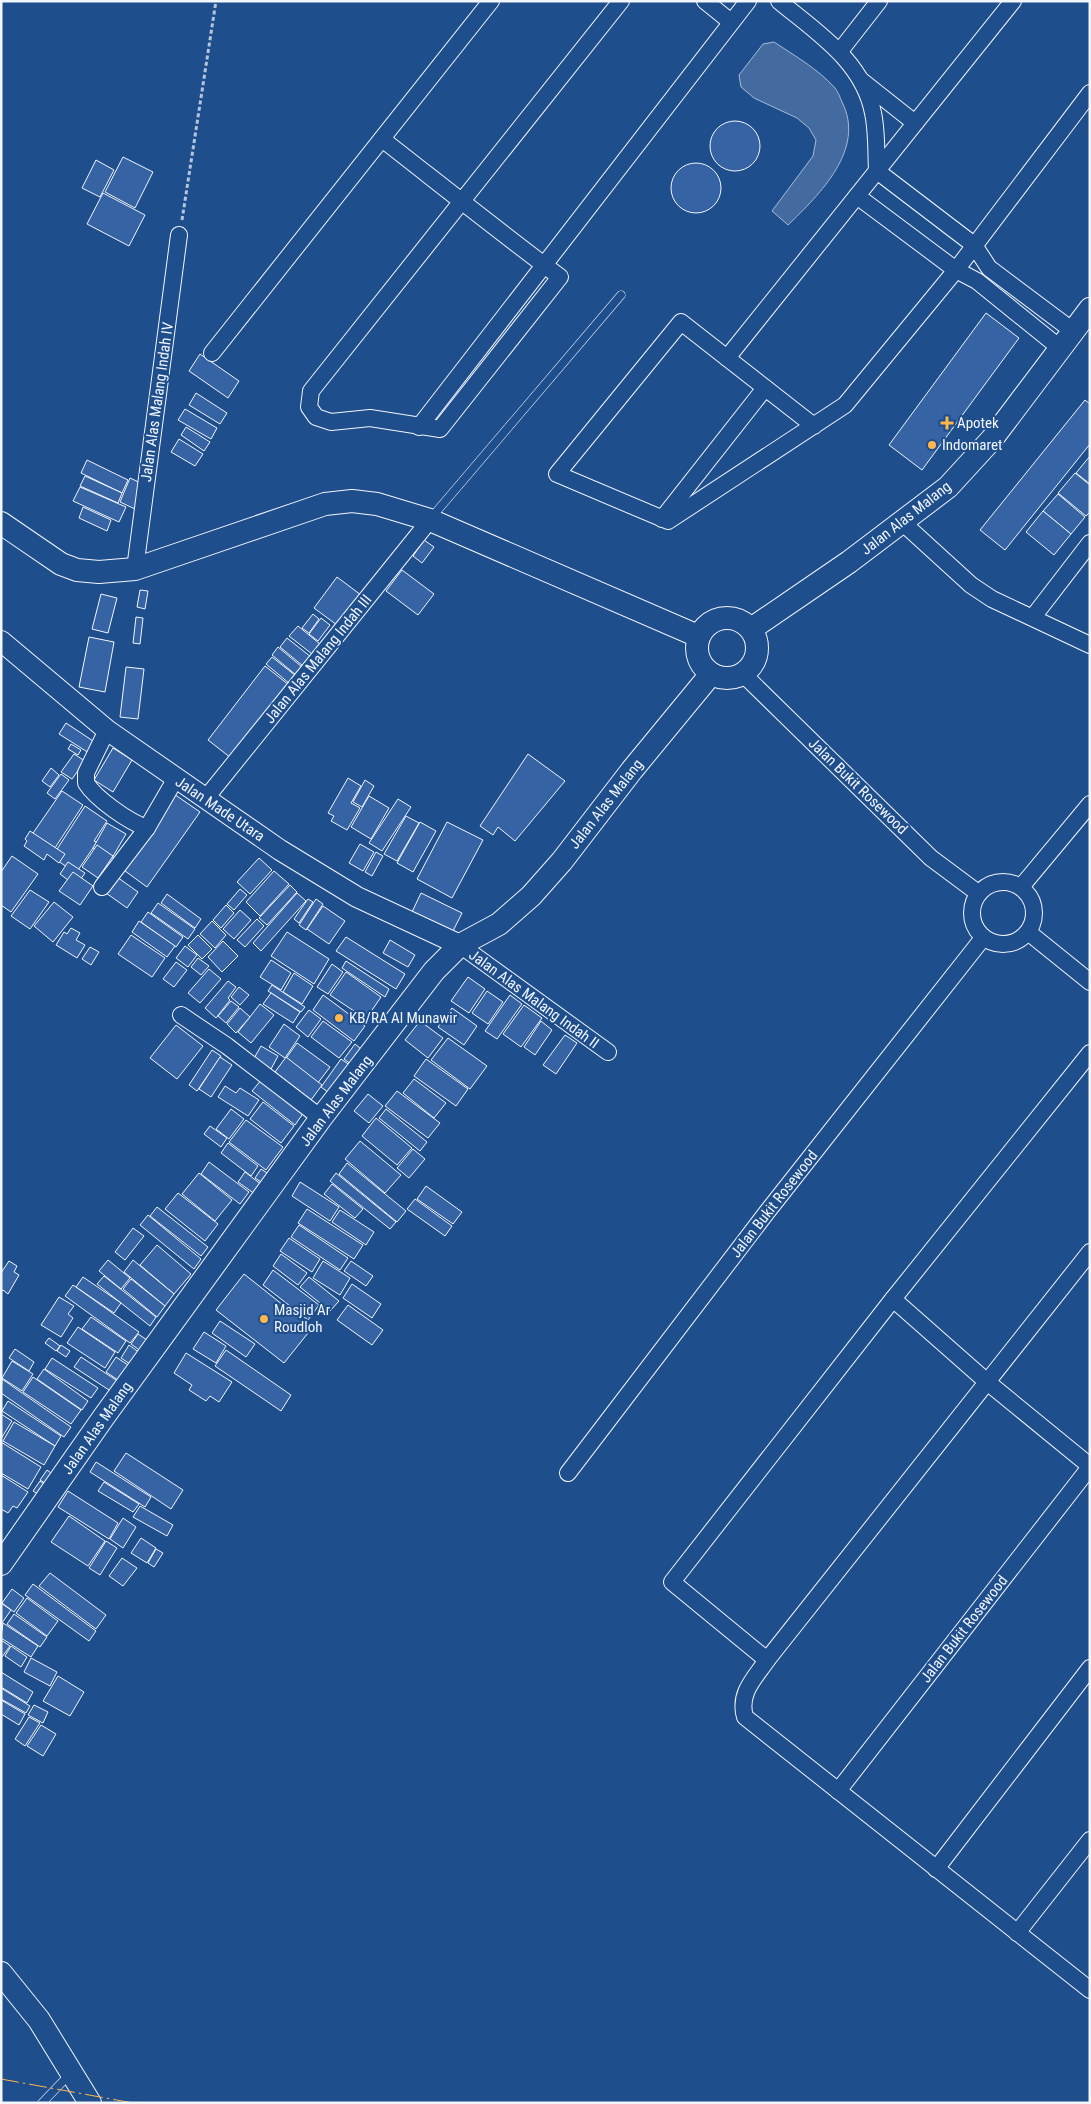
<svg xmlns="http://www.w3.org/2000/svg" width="1091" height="2104" font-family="'Roboto Condensed',sans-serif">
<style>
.water{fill:#446ba0;stroke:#a8bbd7}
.building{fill:#3563a3;stroke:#f2f6ff}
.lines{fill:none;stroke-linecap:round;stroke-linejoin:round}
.service-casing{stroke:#f2f6ff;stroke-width:9}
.minor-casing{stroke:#f2f6ff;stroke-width:18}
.tertiary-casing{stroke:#f2f6ff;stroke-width:22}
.secondary-casing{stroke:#f2f6ff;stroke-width:24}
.path{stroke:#b3c4dc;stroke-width:3;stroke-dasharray:4 2.5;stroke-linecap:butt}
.service{stroke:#1f4e8c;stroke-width:8}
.minor{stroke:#1f4e8c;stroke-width:16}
.tertiary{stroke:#1f4e8c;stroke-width:20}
.secondary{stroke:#1f4e8c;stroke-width:22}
.power{stroke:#ffb74d;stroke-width:1;stroke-dasharray:18 4 2.5 4;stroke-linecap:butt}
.poi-dot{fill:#ffb74d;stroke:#1f4e8c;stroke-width:2}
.labels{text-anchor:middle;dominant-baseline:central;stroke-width:4;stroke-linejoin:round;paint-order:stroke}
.street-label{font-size:15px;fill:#f2f6ff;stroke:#1f4e8c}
.poi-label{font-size:15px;fill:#f2f6ff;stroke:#1f4e8c;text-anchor:start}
</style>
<rect width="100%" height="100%" fill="#1f4e8c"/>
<!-- water -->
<path class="water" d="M774 42C795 56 818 69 835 88 838 92 840 97 842 102 866 149 820 194 788 225L772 211 813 156 816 140 809 128 797 118 754 98 741 87 739 75 763 44Z"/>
<!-- building -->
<g class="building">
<circle cx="735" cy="146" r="25"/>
<path d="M123 157 153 172 135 208 105 192Z"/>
<path d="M96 160 114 170 100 197 82 188Z"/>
<circle cx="696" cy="188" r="25"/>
<path d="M103 193 145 215 129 246 87 224Z"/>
<path d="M986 313 1019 338 922 470 889 445Z"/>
<path d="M200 354 239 381 228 398 189 371Z"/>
<path d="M196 393 227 413 220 424 189 405Z"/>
<path d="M1085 400 1090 404V444L1005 550 980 530Z"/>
<path d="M185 409 217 428 211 439 178 420Z"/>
<path d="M186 427 210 442 204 451 181 435Z"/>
<path d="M179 439 203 454 195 466 171 452Z"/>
<path d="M1090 456V484L1076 473Z"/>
<path d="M87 460 128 480 122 493 81 473Z"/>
<path d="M1075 473 1090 485V512L1086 516 1058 493Z"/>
<path d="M85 476 122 493 118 503 80 486Z"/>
<path d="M130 478 145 485 135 509 120 502Z"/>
<path d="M80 487 126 507 119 522 73 501Z"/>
<path d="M1058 494 1085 517 1071 534 1043 511Z"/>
<path d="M83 507 111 520 107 531 79 518Z"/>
<path d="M1043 511 1071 534 1054 555 1026 532Z"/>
<path d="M424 540 434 547 422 563 413 556Z"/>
<path d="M402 570 434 594 418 615 386 591Z"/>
<path d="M337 577 361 595 337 625 314 608Z"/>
<path d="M140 590 148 591 145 609 137 607Z"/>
<path d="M101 594 117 598 108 633 92 629Z"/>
<path d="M313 614 319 619 309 633 302 628Z"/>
<path d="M136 617 143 618 140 644 133 643Z"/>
<path d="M321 618 330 625 318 641 309 634Z"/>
<path d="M298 626 320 644 312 654 289 636Z"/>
<path d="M89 637 114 642 105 692 79 687Z"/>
<path d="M287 638 311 657 303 666 280 647Z"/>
<path d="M278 647 302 667 296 675 272 655Z"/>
<path d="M272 657 296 676 290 684 266 664Z"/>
<path d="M265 666 289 685 231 758 208 740Z"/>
<path d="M126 667 144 669 138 719 120 717Z"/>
<path d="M66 723 96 743 89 753 59 734Z"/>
<path d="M71 744 81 750 78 755 68 749Z"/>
<path d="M113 748 132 760 113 792 94 780Z"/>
<path d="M74 754 85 761 72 779 61 772Z"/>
<path d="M528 754 565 781 515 841 498 827 493 835 480 826Z"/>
<path d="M51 768 59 775 50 787 42 781Z"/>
<path d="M61 774 69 780 55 799 47 793Z"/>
<path d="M348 778 361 786 351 803 360 808 347 830 331 821 334 816 328 813Z"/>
<path d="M365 780 374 786 362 807 353 802Z"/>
<path d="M62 791 83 805 51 854 29 839Z"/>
<path d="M174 794 200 812 147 887 121 868Z"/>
<path d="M369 796 389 808 371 839 351 827Z"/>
<path d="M398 799 411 807 382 851 369 843Z"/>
<path d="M85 806 107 821 94 841 97 842 76 873 52 857Z"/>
<path d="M406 816 419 823 397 861 384 854Z"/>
<path d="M420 822 436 831 413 872 397 863Z"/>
<path d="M447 822 483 840 452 898 417 879Z"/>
<path d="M107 823 126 834 112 858 93 848Z"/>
<path d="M30 831 65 854 59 863 47 854 44 860 24 846 27 841 25 839Z"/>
<path d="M360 844 374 852 363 871 349 863Z"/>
<path d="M97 845 113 856 98 878 82 867Z"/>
<path d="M376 852 383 856 372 876 365 872Z"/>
<path d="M12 856 38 874 11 912 1 905V872Z"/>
<path d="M259 858 272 870 250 894 237 882Z"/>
<path d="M68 862 85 873 76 886 60 874Z"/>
<path d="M274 871 289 884 260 916 246 902Z"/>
<path d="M73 872 93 886 80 905 59 891Z"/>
<path d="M117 877 138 892 127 908 106 893Z"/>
<path d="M290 885 297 892 267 925 259 918Z"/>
<path d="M240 889 247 895 234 910 227 904Z"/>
<path d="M30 890 49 902 30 929 11 916Z"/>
<path d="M297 893 306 901 261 951 253 943Z"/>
<path d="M421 893 462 913 452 933 412 912Z"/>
<path d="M167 894 201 919 195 928 161 903Z"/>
<path d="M308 899 313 902 299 923 294 919Z"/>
<path d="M316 899 323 904 306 930 299 925Z"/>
<path d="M54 902 73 917 53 942 34 926Z"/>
<path d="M158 903 195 929 188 939 151 913Z"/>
<path d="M226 905 234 913 221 928 213 920Z"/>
<path d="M323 906 345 921 329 944 307 929Z"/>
<path d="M240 910 251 920 234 939 223 929Z"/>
<path d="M148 912 183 937 176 947 141 922Z"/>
<path d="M257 919 264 926 245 947 237 940Z"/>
<path d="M139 921 175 946 167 957 132 932Z"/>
<path d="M212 921 226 935 215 948 200 934Z"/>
<path d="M71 928 80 933 76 940 85 945 77 958 56 945 64 932 67 934Z"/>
<path d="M287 932 329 959 314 984 271 956Z"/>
<path d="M131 935 165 958 152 977 118 954Z"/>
<path d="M198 935 212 949 202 959 188 945Z"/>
<path d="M346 937 405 974 396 989 336 951Z"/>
<path d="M390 940 415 955 408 967 383 953Z"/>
<path d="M223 941 238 956 222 972 208 957Z"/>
<path d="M185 946 197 955 188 967 176 958Z"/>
<path d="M90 947 99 952 91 965 82 959Z"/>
<path d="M198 958 209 966 201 975 191 967Z"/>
<path d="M271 960 291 973 281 990 260 977Z"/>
<path d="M346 961 389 989 385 997 342 968Z"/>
<path d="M176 962 187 970 174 987 163 979Z"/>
<path d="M332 964 343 972 328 994 317 987Z"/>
<path d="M209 969 221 979 200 1003 188 993Z"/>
<path d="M346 972 381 997 366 1019 330 995Z"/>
<path d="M294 973 313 986 302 1004 283 992Z"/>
<path d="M468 977 485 989 469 1013 451 1001Z"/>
<path d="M228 981 236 987 228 998 230 1000 216 1018 205 1008Z"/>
<path d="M272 985 305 1007 301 1012 268 991Z"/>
<path d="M239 987 249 995 240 1005 231 997Z"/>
<path d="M487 991 503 1002 488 1024 472 1013Z"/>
<path d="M271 993 300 1012 293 1023 263 1004Z"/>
<path d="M323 995 365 1026 354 1041 313 1010Z"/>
<path d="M510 995 522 1004 497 1039 485 1031Z"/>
<path d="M231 1001 239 1007 226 1023 218 1016Z"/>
<path d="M260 1004 274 1015 251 1043 238 1032Z"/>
<path d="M524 1005 542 1018 521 1047 503 1034Z"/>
<path d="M240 1008 250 1017 236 1033 227 1024Z"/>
<path d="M452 1008 477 1026 464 1045 438 1027Z"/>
<path d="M309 1010 321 1019 308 1037 296 1027Z"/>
<path d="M323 1021 352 1042 339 1058 311 1037Z"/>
<path d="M420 1021 443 1038 428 1058 405 1040Z"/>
<path d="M541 1021 552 1030 535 1055 524 1047Z"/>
<path d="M284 1024 300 1036 285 1058 269 1047Z"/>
<path d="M176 1025 203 1046 177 1079 150 1058Z"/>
<path d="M565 1035 577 1043 556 1074 543 1065Z"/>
<path d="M448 1038 487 1066 470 1089 431 1060Z"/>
<path d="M297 1043 330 1067 314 1088 282 1064Z"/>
<path d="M355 1044 367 1054 356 1068 344 1059Z"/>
<path d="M261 1046 278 1056 271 1069 253 1060Z"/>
<path d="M212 1050 221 1056 197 1091 189 1085Z"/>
<path d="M220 1057 232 1065 211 1097 199 1089Z"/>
<path d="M286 1057 322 1085 311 1100 275 1072Z"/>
<path d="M341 1059 357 1070 336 1098 321 1087Z"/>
<path d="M426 1059 468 1089 456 1106 414 1076Z"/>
<path d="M262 1079 304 1112 295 1125 252 1091Z"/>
<path d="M414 1079 446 1103 434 1118 403 1093Z"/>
<path d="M225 1086 236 1093 240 1088 259 1100 248 1116 218 1097Z"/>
<path d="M397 1091 440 1123 428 1138 385 1106Z"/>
<path d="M368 1094 383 1106 369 1123 354 1111Z"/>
<path d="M263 1102 294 1126 281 1143 250 1119Z"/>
<path d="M231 1109 244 1119 229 1139 216 1129Z"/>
<path d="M386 1109 427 1142 420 1151 379 1118Z"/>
<path d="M376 1118 412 1148 397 1165 362 1136Z"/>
<path d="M246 1120 283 1147 266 1170 229 1142Z"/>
<path d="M210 1126 227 1138 221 1147 204 1134Z"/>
<path d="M360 1141 401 1175 385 1193 345 1159Z"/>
<path d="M228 1143 258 1166 251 1176 221 1153Z"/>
<path d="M413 1149 425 1159 409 1178 397 1168Z"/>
<path d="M209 1162 249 1192 240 1204 201 1174Z"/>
<path d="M347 1163 406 1211 397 1222 339 1174Z"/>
<path d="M261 1169 273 1177 267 1186 255 1178Z"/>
<path d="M245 1172 266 1188 259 1197 238 1182Z"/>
<path d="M199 1173 232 1200 215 1221 182 1194Z"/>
<path d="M336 1173 396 1222 390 1229 330 1181Z"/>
<path d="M300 1182 339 1207 330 1221 292 1196Z"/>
<path d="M332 1184 363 1209 355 1218 324 1194Z"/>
<path d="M426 1186 462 1212 453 1224 417 1199Z"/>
<path d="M178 1193 218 1224 205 1241 165 1209Z"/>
<path d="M415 1199 452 1226 445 1236 407 1209Z"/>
<path d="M157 1207 208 1247 201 1256 150 1216Z"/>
<path d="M307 1209 363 1245 354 1259 298 1223Z"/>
<path d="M340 1210 374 1232 366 1245 332 1222Z"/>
<path d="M148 1215 201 1259 194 1269 140 1225Z"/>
<path d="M299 1225 348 1258 340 1270 291 1237Z"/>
<path d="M133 1228 144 1236 125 1260 115 1252Z"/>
<path d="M289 1238 320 1259 312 1272 280 1251Z"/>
<path d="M157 1245 191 1274 174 1294 140 1265Z"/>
<path d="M281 1254 307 1273 298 1285 273 1266Z"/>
<path d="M108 1260 130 1278 121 1289 99 1271Z"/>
<path d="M133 1260 174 1294 165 1306 124 1272Z"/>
<path d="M9 1261 17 1266 14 1272 19 1275 8 1294 3 1290 1 1292V1273Z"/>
<path d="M323 1261 350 1278 340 1295 313 1278Z"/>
<path d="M351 1261 373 1276 366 1286 344 1271Z"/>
<path d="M273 1270 319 1305 308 1320 263 1285Z"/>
<path d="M244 1274 312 1328 284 1363 216 1310Z"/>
<path d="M104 1276 156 1317 150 1326 97 1284Z"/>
<path d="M83 1277 121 1303 114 1313 76 1287Z"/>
<path d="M309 1277 339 1301 330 1311 300 1287Z"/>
<path d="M131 1279 165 1306 157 1317 123 1289Z"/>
<path d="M352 1284 381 1304 372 1318 343 1298Z"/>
<path d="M73 1285 139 1332 130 1343 65 1296Z"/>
<path d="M59 1297 74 1306 68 1314 73 1318 61 1337 41 1325Z"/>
<path d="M348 1305 383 1330 372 1345 337 1320Z"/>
<path d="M91 1317 126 1341 118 1353 82 1329Z"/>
<path d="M220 1321 255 1344 246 1357 212 1333Z"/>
<path d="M78 1327 115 1352 105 1368 67 1343Z"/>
<path d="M204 1332 226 1346 216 1363 193 1349Z"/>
<path d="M138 1334 153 1344 146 1355 131 1344Z"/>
<path d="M49 1338 60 1346 56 1351 45 1343Z"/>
<path d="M61 1345 70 1351 66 1357 57 1351Z"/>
<path d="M129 1345 144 1356 136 1368 121 1358Z"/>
<path d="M15 1349 34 1362 29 1371 9 1358Z"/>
<path d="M226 1350 291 1395 281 1411 215 1366Z"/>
<path d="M186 1353 232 1382 219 1402 210 1396 206 1401 189 1390 192 1385 174 1373Z"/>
<path d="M81 1357 119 1382 112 1392 74 1367Z"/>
<path d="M116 1357 134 1369 124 1384 106 1372Z"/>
<path d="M52 1358 98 1388 91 1398 45 1369Z"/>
<path d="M12 1361 33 1374 22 1391 2 1378Z"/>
<path d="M44 1369 88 1401 82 1410 37 1379Z"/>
<path d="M33 1377 81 1410 71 1424 23 1392Z"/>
<path d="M2 1379 71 1427 64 1437 1 1393Z"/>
<path d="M8 1401 61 1436 55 1446 2 1411Z"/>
<path d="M1 1414 12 1421 1 1439Z"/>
<path d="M14 1422 55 1446 44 1465 3 1441Z"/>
<path d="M1 1442 41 1467 28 1489 1 1473Z"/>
<path d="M126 1453 183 1490 171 1509 114 1471Z"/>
<path d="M96 1462 151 1497 145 1507 90 1472Z"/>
<path d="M47 1470 58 1478 52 1488 40 1480Z"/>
<path d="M1 1475 28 1492 17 1508 13 1506 8 1513 1 1509Z"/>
<path d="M40 1481 51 1489 44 1498 33 1491Z"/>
<path d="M104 1482 139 1504 133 1512 98 1491Z"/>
<path d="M68 1491 118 1523 109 1539 58 1507Z"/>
<path d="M140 1506 173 1525 167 1536 133 1517Z"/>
<path d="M69 1516 105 1541 88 1566 51 1542Z"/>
<path d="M123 1518 136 1527 123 1548 110 1539Z"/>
<path d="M141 1538 156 1548 147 1563 131 1553Z"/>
<path d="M106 1541 117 1548 100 1575 89 1568Z"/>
<path d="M156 1549 163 1553 154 1567 148 1563Z"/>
<path d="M122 1558 137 1568 123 1586 109 1576Z"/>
<path d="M50 1573 106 1615 96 1629 39 1586Z"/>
<path d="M33 1584 96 1631 89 1641 25 1595Z"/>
<path d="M12 1589 24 1598 14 1612 2 1603Z"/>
<path d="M27 1598 58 1621 47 1636 16 1613Z"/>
<path d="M1 1603 11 1610 2 1623H1Z"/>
<path d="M14 1614 47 1637 40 1647 7 1624Z"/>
<path d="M3 1623 38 1646 31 1657 1 1638Z"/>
<path d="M1 1640 10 1646 2 1657H1Z"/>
<path d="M11 1646 27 1657 21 1667 5 1656Z"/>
<path d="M31 1658 57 1672 50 1686 24 1672Z"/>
<path d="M1 1672 33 1692 27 1703 1 1687Z"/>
<path d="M58 1676 84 1692 70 1716 43 1701Z"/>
<path d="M1 1688 30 1706 26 1713 1 1699Z"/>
<path d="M1 1700 25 1714 19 1725 1 1714Z"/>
<path d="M34 1705 48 1712 43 1723 28 1715Z"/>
<path d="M29 1717 40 1723 25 1746 15 1739Z"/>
<path d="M41 1725 56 1734 43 1756 27 1746Z"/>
</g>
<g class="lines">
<!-- service casing -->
<g class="service-casing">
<g id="service">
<path d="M431 518 621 295"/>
<path d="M42 2103 70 2074"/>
</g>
</g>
<!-- minor casing -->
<g class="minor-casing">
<g id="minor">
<path d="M705 1 731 22"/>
<path d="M779 1C816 32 863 61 873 113 877 131 876 152 877 171L974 245 989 268 1073 331"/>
<path d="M840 51 879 1"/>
<path d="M862 81 915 123"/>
<path d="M382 139C441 185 500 232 560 277L440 429 370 418 331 422 316 417 309 407 311 391 621 1"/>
<path d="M857 196 956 270 977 281 1060 348"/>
<path d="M212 353 491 1"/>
<path d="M727 358 1013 1"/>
<path d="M814 426 681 322 557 474 668 521 845 405 956 270 1090 93"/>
<path d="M419 427 748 1"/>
<path d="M662 519 765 388"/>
<path d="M903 523 971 585 992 599 1090 645"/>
<path d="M135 569 179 235"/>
<path d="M1033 617 1090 543"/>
<path d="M743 674 931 858 978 893"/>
<path d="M107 730 86 773V783C96 799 129 822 147 828"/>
<path d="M206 798 430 520"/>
<circle cx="1003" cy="913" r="31"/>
<path d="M102 887 147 828 176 778"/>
<path d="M1021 887 1090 804"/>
<path d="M1028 932 1090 982"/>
<path d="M460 945 608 1052"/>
<path d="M181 1015 227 1046 321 1118"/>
<path d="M1090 1053 893 1299 672 1582 767 1660C755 1678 738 1693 745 1717L1090 1990"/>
<path d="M893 1299 986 1381 1090 1466"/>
<path d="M568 1473 767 1212 983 938"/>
<path d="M767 1660 1090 1252"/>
<path d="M838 1791 1090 1467"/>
<path d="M936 1869 1090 1668"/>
<path d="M1017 1933 1090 1840"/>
</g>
</g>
<!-- tertiary casing -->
<g class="tertiary-casing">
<path id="tertiary" d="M1 641 107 730 280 850 357 897 460 945"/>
</g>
<!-- secondary casing -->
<g class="secondary-casing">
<g id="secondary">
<path d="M1 523 61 564 77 570 99 572 135 569 325 504 352 501 377 504 430 520 698 636"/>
<circle cx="727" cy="648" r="30"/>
<path d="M751 629 849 562 948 487 992 439 1090 309"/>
<path d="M1 1564 103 1418 321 1118 434 971 460 945 499 924 531 896 562 861 632 770 711 674"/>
<path d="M1 1973 39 2020 90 2103"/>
</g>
</g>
<!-- path -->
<path class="path" d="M182 220 216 1"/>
<!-- service -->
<use href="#service" class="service"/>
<!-- minor -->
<use href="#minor" class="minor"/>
<!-- tertiary -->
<use href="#tertiary" class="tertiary"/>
<!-- secondary -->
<use href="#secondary" class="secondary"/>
<!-- power -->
<path class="power" d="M1 2079 133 2103"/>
</g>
<!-- markers -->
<g class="poi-dot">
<path d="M944.5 415.5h5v5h5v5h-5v5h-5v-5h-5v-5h5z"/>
<circle cx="932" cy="445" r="5"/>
<circle cx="339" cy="1018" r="5"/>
<circle cx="264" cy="1319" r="5"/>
</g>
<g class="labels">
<!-- street labels -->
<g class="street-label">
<text transform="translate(157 402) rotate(-82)">Jalan Alas Malang Indah IV</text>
<text transform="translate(906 518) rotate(-38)">Jalan Alas Malang</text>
<text transform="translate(318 659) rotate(-51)">Jalan Alas Malang Indah III</text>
<text transform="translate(858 786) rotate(44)">Jalan Bukit Rosewood</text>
<text transform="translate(606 804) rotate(-52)">Jalan Alas Malang</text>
<text transform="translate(220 809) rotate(34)">Jalan Made Utara</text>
<text transform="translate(534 999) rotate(36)">Jalan Alas Malang Indah II</text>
<text transform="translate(336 1101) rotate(-53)">Jalan Alas Malang</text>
<text transform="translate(774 1204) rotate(-52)">Jalan Bukit Rosewood</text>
<text transform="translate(97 1428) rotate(-55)">Jalan Alas Malang</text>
<text transform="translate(964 1629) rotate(-52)">Jalan Bukit Rosewood</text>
</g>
<!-- poi labels -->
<g class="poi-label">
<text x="957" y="423">Apotek</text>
<text x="942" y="445">Indomaret</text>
<text x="349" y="1018">KB/RA Al Munawir</text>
<text x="274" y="1310">Masjid Ar<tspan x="274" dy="17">Roudloh</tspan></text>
</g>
</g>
<!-- border -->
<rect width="1091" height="2104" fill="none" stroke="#f2f6ff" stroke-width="5"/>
</svg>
